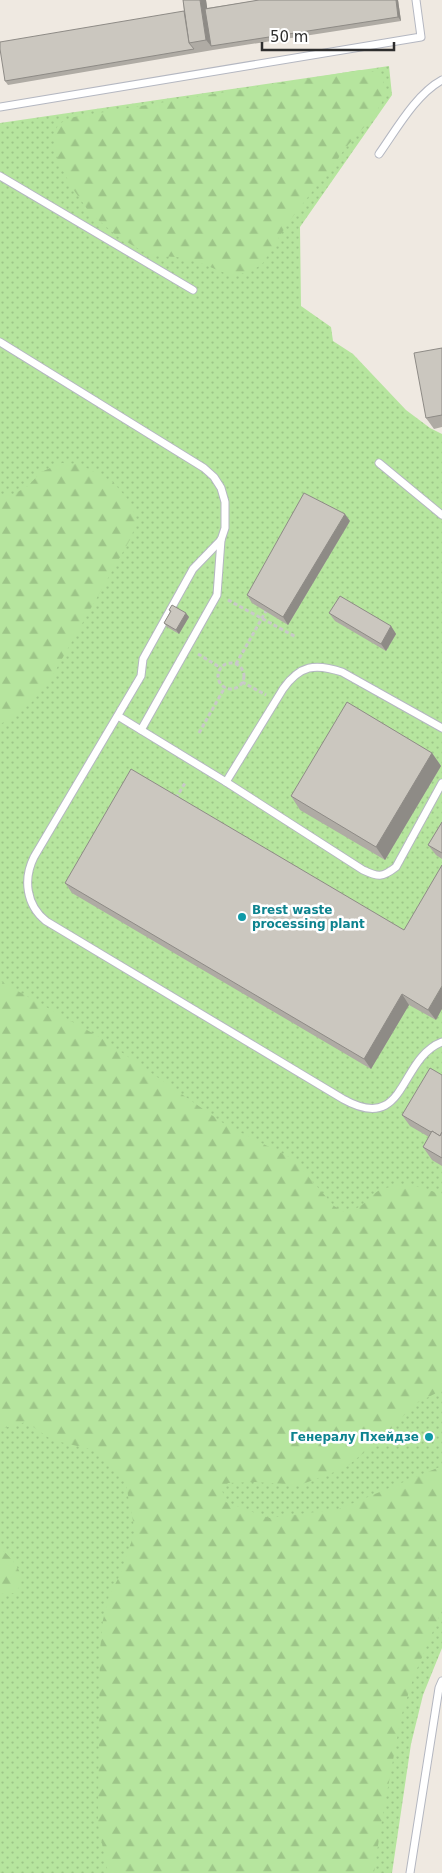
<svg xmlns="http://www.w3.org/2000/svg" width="442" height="1873" font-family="'DejaVu Sans',sans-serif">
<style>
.grass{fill:url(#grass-dots)}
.forest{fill:url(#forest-firs)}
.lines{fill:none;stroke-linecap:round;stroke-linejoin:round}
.service-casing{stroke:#b4b7c1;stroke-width:9}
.path{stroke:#c9c9c9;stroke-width:3;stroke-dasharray:4 2.5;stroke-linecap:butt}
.service{stroke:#fff;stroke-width:7}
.wall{fill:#afaba4}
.shaded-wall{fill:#8e8b86}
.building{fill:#cbc7bf;stroke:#8e8b86}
.culture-dot{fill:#0f9aa8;stroke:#fff;stroke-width:2}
.labels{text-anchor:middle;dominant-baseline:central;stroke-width:5;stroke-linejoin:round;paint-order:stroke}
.culture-label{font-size:12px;font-weight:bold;fill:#0d838f;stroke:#fff;text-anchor:start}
</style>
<defs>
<pattern id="grass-dots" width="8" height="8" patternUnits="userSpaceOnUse" patternTransform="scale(1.25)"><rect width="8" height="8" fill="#b6e59e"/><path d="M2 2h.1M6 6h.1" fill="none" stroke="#9dc588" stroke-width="1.8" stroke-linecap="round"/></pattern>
<pattern id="forest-firs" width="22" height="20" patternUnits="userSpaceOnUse" patternTransform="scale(1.25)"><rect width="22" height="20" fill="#b6e59e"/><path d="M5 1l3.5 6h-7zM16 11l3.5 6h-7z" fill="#9dc588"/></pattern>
</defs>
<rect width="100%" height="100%" fill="#efe9e1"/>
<!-- grass -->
<path class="grass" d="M389 66 392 95 300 227 301 306 331 327 333 341 353 354 406 410 430 428 442 434V1648L423 1695 411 1744 392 1873H0V123Z"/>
<!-- forest -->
<g class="forest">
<path d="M360 70 374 72 383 80 385 90 382 102 373 117 348 145 288 223 263 263 252 271 232 276 198 262 177 257 158 256 142 251 117 236 90 213 71 186 59 163 55 146 54 135 58 125 64 121 74 117Z"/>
<path d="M62 463 79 464 113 482 130 502 136 518 132 536 50 680 32 702 11 719 0 724V497L12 495 28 486 41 472Z"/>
<path d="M0 981 101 1038 226 1125 293 1159 334 1206 346 1213C352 1211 358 1208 363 1204 368 1200 373 1194 378 1191 399 1181 422 1185 442 1196V1390L415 1404 383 1437 345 1468 300 1485 255 1482 228 1483 222 1490 226 1502 269 1518 339 1509 442 1466V1610L414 1676 401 1717 381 1825 374 1873H108L98 1824 100 1650 103 1620 109 1596 120 1575 135 1531 125 1480 94 1450 52 1440 26 1422 0 1429Z"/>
<path d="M0 1549C10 1555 26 1574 20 1586 18 1589 16 1591 14 1593L0 1594Z"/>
</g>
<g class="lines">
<!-- service casing -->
<g class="service-casing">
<g id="service">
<path d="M0 107 421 37 416 0"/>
<path d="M379 154C396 130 416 94 442 80"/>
<path d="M0 176 193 290"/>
<path d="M0 342 204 468 214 477 221 488 225 502V528L221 540 193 569 143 659 141 676 34 857C23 879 26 905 46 921L343 1099C407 1135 398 1059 442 1042"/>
<path d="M379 463 442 515"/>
<path d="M118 716 226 782 283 689C300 665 315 663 342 672L442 728"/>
<path d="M141 730 217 595 221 540"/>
<path d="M226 782 363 870C378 877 382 878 396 867L442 783"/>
<path d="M410 1873 439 1688 442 1681"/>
</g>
</g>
<!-- path -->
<g class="path">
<path d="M228 600 296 637"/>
<path d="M198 654 221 668"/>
<circle cx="231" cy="676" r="13"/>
<path d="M236 664 266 611"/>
<path d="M242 682 266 695"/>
<path d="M199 733 225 687"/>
<path d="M176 798 185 783"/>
</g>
<!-- service -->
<use href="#service" class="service"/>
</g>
<!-- wall -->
<g class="wall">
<path d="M183 0H206L207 8 259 0H398L401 21 213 50 8 85 5 81 184 11Z"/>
<path d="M442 348V427L434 429 426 418Z"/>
<path d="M350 521 288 625 252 603 247 595Z"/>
<path d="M169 610 189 617 179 634 167 627 164 623 170 612Z"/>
<path d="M329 613 391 626 396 634 386 651 335 621Z"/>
<path d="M432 753 441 766 385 860 300 810 291 796Z"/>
<path d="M442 822V859L436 855 428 845Z"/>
<path d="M65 883 404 930 436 1020 409 1005 371 1069 72 893Z"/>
<path d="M442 1075V1166L432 1160 423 1147 429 1137 410 1126 402 1115Z"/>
</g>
<!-- shaded-wall -->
<g class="shaded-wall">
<path d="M200 0H206L213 46H211L206 40Z"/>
<path d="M396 0H398L401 21 398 17Z"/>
<path d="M345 514 350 521 288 625 283 617Z"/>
<path d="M186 613 189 617 179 634 176 630Z"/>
<path d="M391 626 396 634 386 651 381 644Z"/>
<path d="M432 753 441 766 385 860 376 847Z"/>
<path d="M442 986V1009L436 1020 428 1010Z"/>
<path d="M402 994 409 1005 371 1069 364 1059Z"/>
</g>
<!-- building -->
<g class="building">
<path d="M183 0H200L206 40 189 43Z"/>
<path d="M259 0H396L398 17 211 46 205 9Z"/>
<path d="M184 11 189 43 194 49 5 81 0 49V42Z"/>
<path d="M442 348V415L426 418 414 353Z"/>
<path d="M304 493 345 514 283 617 247 595Z"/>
<path d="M340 596 391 626 381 644 329 613Z"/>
<path d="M172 605 186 613 176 630 164 623 171 611 169 610Z"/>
<path d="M347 702 432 753 376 847 291 796Z"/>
<path d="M131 769 404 930 442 865V986L428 1010 402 994 364 1059 65 883Z"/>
<path d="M442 822V853L428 845Z"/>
<path d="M430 1068 442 1075V1132L440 1136 432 1131 431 1132 402 1115Z"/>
<path d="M432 1131 440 1136 442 1132V1158L423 1147Z"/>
</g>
<!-- markers -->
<g class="culture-dot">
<circle cx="242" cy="917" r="5"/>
<circle cx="429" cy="1437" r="5"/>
</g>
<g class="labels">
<!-- culture labels -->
<g class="culture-label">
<text x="252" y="910">Brest waste<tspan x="252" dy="14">processing plant</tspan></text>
<text x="419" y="1437" text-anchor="end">Генералу Пхейдзе</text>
</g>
</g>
<!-- scale -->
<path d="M262 42v8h132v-8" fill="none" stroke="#2e2e2e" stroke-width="2.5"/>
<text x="270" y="42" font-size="15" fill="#2e2e2e" stroke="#ffffff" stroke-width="4" paint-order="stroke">50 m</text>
</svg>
